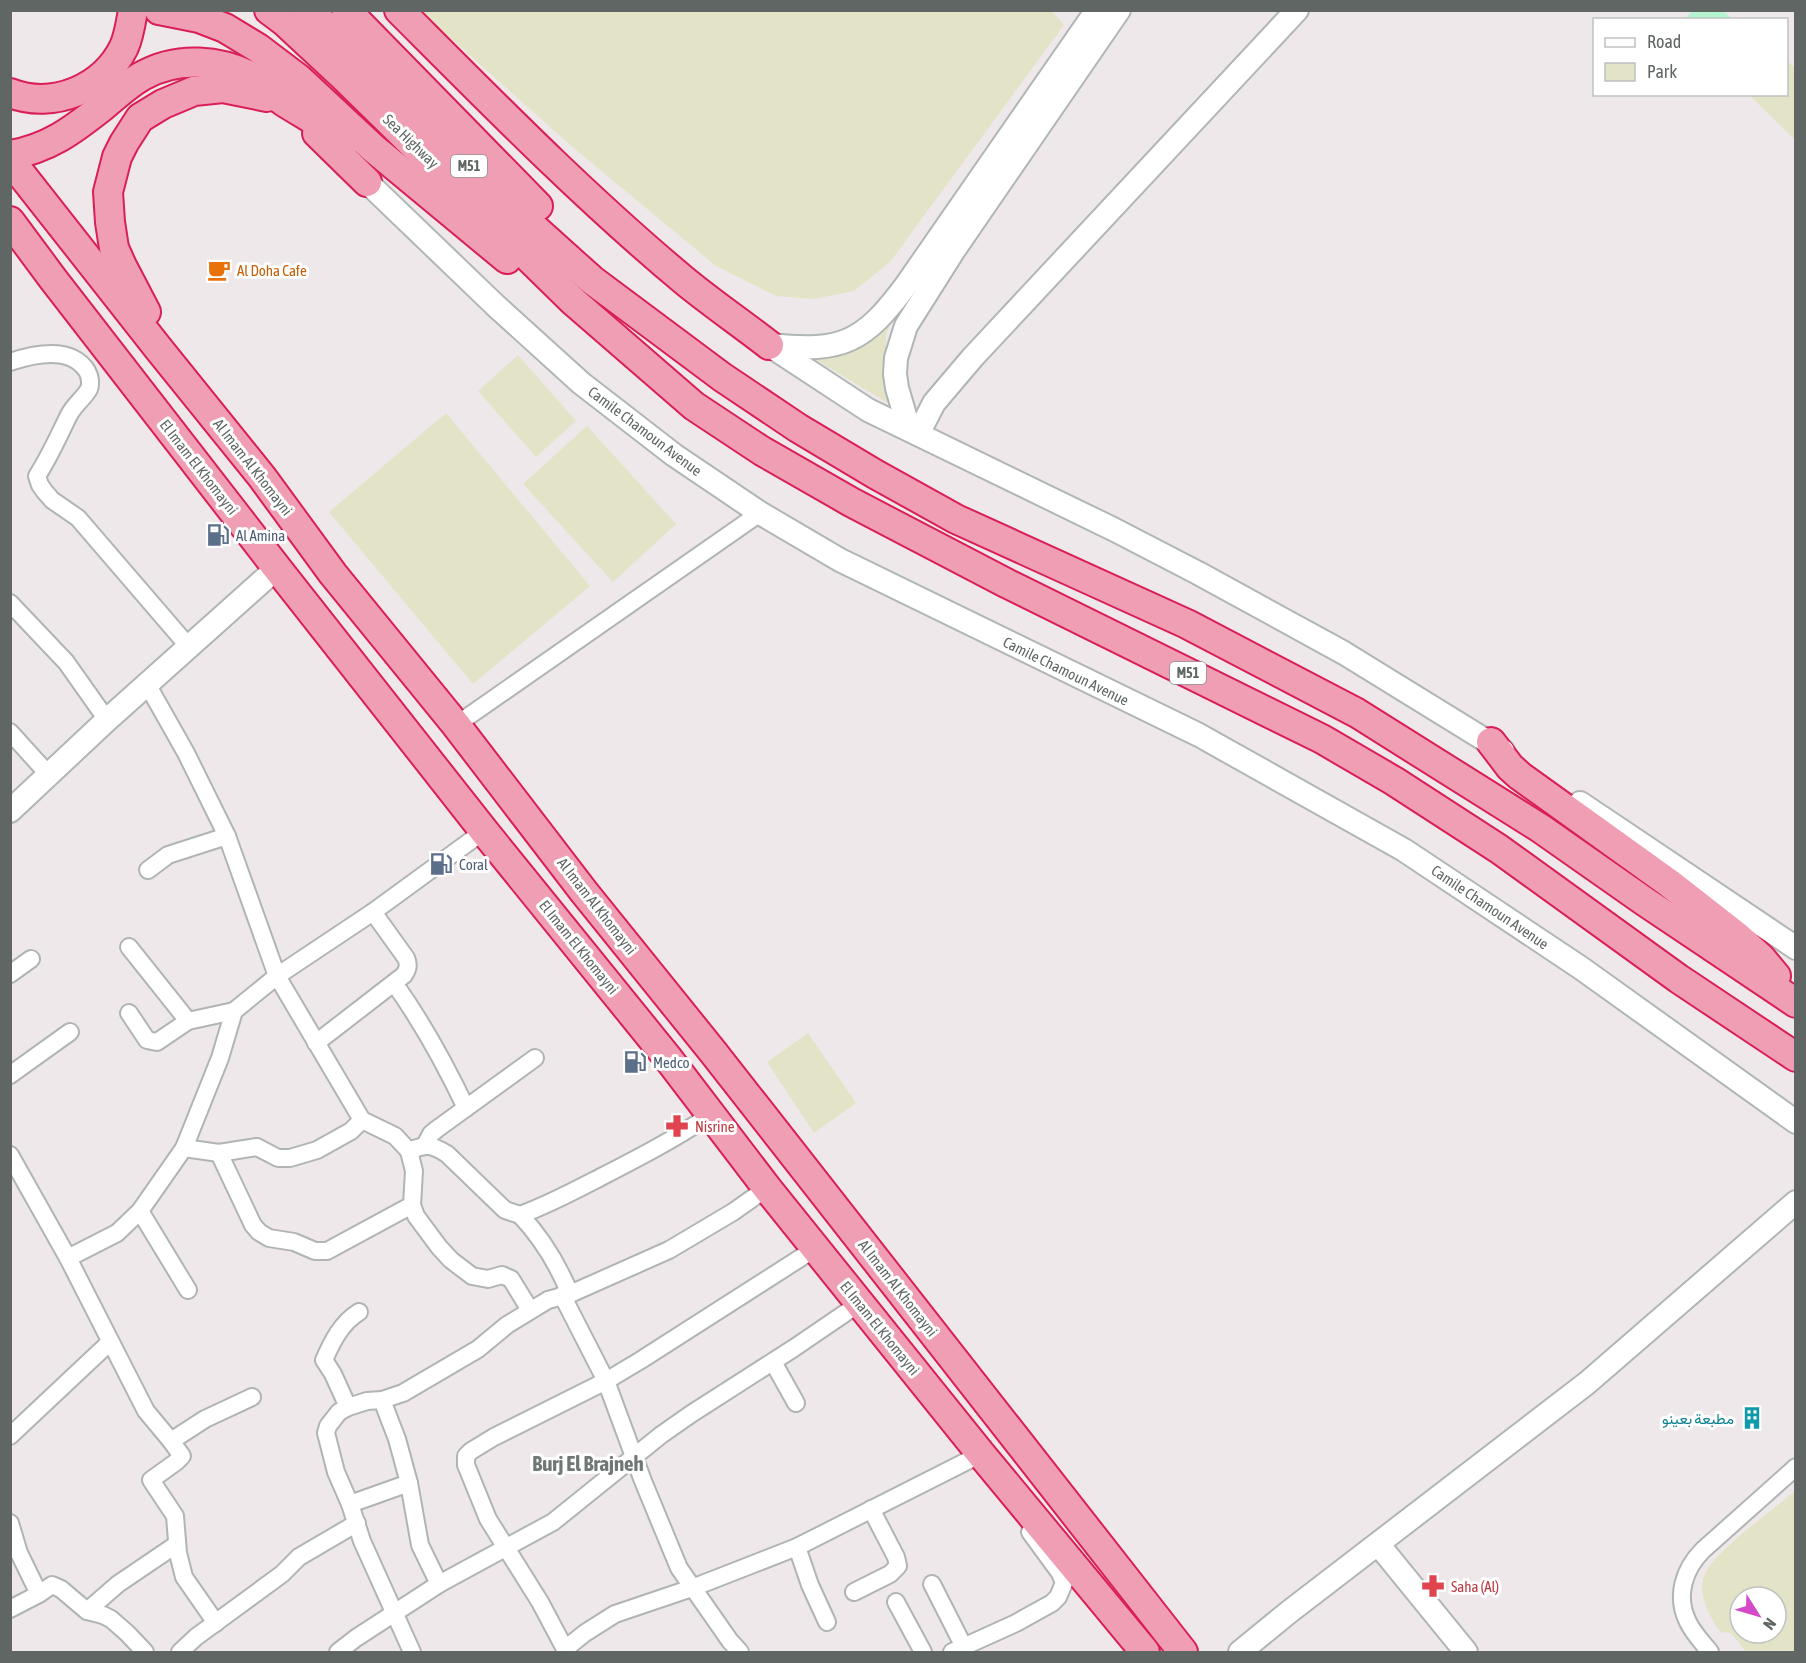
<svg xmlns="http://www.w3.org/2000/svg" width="1806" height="1663" font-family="'Asap Condensed',Vazirmatn,sans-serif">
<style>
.green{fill:#e3e3c8;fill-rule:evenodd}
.water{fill:#b3f4cf}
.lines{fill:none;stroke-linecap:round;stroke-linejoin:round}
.street-casing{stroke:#b0b5b4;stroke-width:20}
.secondary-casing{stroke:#b0b6b4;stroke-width:26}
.highway-casing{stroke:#d91e58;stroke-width:32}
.street{stroke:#fff;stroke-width:16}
.secondary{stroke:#fff;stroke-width:22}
.highway{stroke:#f09eb3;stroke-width:28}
.labels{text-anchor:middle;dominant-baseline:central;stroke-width:6;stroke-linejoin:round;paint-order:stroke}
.shield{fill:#fff;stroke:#8f9492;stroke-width:1.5}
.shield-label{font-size:14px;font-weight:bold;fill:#5f6663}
.street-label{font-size:15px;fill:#5f6663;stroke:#fff}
.food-label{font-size:15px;fill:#c56008;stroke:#fff;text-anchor:start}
.service-label{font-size:15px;fill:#4e5e75;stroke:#fff;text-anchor:start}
.health-label{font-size:15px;fill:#be3a42;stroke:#fff;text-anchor:start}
.culture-label{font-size:15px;fill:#0d838f;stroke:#fff;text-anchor:end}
.district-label{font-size:21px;font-weight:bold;fill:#707874;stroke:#fff}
</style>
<rect width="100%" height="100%" fill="#efe8ea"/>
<!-- green -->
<g class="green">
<path d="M1051 10 1064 25 890 262 854 291 814 299 776 296 716 266 569 144 420 11Z"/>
<path d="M1787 60 1794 67 1795 65V140L1749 95 1786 94Z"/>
<path d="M893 316 886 335 885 377 891 405 808 355Z"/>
<path d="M518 355 576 421 536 457 478 391Z"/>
<path d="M446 413 590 586 473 684 329 512Z"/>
<path d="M587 426 676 524 613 582 523 484Z"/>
<path d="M808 1033 856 1103 814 1133 767 1062Z"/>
<path d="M1795 1491V1652H1746L1731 1633 1720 1632C1710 1617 1697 1595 1704 1576 1713 1552 1774 1509 1795 1491ZM1740 1597H1776V1633H1740Z"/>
</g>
<!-- water -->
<path class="water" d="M1721 10 1733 19 1688 20 1686 18 1692 11Z"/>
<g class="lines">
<!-- street casing -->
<g class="street-casing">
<g id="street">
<path d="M10 362C34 354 71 346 87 371 90 376 91 384 89 389 84 398 74 405 69 415 59 435 50 456 37 476L40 485 45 492 52 500 78 518 189 647"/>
<path d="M10 603 66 662 107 720"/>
<path d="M147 684 186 753 227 836 277 976 362 1120 395 1136 409 1151C426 1144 431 1144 447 1154L505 1210 520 1215C548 1205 574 1191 601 1177 638 1158 675 1139 710 1115"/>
<path d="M456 725 760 513"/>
<path d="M10 732 48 774"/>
<path d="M148 870 168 855 227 836"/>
<path d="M129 947 188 1021 234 1011"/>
<path d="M10 974 31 959"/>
<path d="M394 983C422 1022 445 1064 466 1108"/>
<path d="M129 1013 147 1040 157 1042 188 1021"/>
<path d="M316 1043 404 975C408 969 409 965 406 958L373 912"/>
<path d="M10 1075 70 1032"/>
<path d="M425 1145 431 1134 437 1129 535 1058"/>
<path d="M184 1148 219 1153 257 1147 278 1158H290L317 1150 351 1131 362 1120"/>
<path d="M409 1151 414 1171 412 1205 416 1216 439 1247 451 1260 472 1276 488 1279 502 1275 511 1279 530 1310"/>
<path d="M219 1153 253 1225 259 1232 269 1238 294 1242 315 1251H327L412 1205"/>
<path d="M10 1155 68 1258 146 1411 171 1441"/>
<path d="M140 1211 188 1290"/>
<path d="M520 1215C542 1238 558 1265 570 1294"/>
<path d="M816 1248 641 1360 606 1381 494 1437 471 1451 466 1456V1465L488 1519 540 1602 565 1649 585 1633 615 1614 692 1588 797 1547 981 1454"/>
<path d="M68 1258 117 1233 140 1211 184 1148 220 1058 234 1011 277 976 373 912 484 831"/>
<path d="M562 1295 606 1381 643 1481 679 1568 730 1641 740 1652"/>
<path d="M773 1362 796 1403"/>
<path d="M382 1400 397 1439 409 1483 420 1545 439 1584"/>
<path d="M348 1407 333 1374 324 1360C332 1342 341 1323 359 1312"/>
<path d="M10 1436 110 1342"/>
<path d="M350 1504 409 1483"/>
<path d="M10 1523 19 1553 39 1594 10 1609"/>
<path d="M797 1547 810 1585 827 1622"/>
<path d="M932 1584 964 1647"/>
<path d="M854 1592 890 1574 898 1566 896 1557 871 1509"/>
<path d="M39 1594 52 1585 61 1589 87 1611 103 1615 111 1619 127 1633 145 1652"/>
<path d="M896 1602 923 1652"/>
<path d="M87 1611 118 1584 177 1544"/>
<path d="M216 1623 184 1577 178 1553 175 1516 151 1480 176 1462 182 1456 171 1441 205 1419 252 1397"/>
<path d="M180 1652 196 1637 282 1574 299 1557 357 1523"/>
<path d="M338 1652 356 1638 439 1584 553 1522 661 1435 691 1414 794 1348 860 1303"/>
<path d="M412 1652 362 1541 350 1504 336 1472 326 1433 328 1426 339 1412 348 1407 367 1401 382 1400 403 1393 478 1349 507 1325 548 1300 570 1294 669 1250 733 1212 767 1188"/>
<path d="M952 1652 1016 1623 1052 1603 1058 1597 1064 1583 1060 1573 1030 1532"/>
<path d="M1710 1652C1703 1643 1693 1633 1688 1622 1675 1596 1684 1569 1703 1550L1796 1467"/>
</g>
</g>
<!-- secondary casing -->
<g class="secondary-casing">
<g id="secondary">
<path d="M367 182 495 305 581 383 674 455 760 513 840 560 1199 735 1404 850 1581 968 1796 1122"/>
<path d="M769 345 868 410 1113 529 1198 573 1344 653 1503 751"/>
<path d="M771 345C843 353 864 342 907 284L1097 10"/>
<path d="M909 429 897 388 895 374 896 358 906 326 954 250 1119 10"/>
<path d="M918 434 934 403 973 357 1297 10"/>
<path d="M1580 803 1796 948"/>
<path d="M10 811 107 720 277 568"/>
<path d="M1378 1544 1466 1652"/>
<path d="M1240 1652 1289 1612 1587 1383 1796 1202"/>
</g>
</g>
<!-- highway casing -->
<g class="highway-casing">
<g id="highway">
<path d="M159 10 199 18 225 28 258 48 299 79 373 148 507 259"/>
<path d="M269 10 285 22 344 77 574 302 694 406 762 451 851 502 1008 584 1322 739 1394 781 1499 849 1679 979 1796 1057"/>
<path d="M307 10 351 48 523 218 592 280 722 377 798 428 875 474 956 519 1187 624 1357 713 1540 828 1644 901 1796 1003"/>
<path d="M346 10 538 206"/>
<path d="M399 10C492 103 585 198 686 282 713 304 742 324 769 345"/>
<path d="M10 93C54 110 104 88 124 47 129 36 131 22 133 10"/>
<path d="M317 133 367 182"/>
<path d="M10 155C48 149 73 130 102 107 115 96 128 84 142 76 177 56 221 59 256 79 266 85 274 95 284 102 305 115 326 127 346 141"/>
<path d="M10 160 158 348 262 477 333 574 456 725 584 892 713 1052 1183 1652"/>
<path d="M10 221 53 279 277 568 484 831 667 1057 767 1188 981 1454 1145 1652"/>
<path d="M146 312 122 266 114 248 110 222 108 192 117 157 124 143 140 118 163 104 194 91 223 88 267 97"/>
<path d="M1491 742 1510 767 1520 776 1669 883 1738 937 1761 958 1776 976"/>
</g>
</g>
<!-- street -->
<use href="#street" class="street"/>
<!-- secondary -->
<use href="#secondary" class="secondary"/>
<!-- highway -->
<use href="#highway" class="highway"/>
</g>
<!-- icons -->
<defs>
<g id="cafe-bare" transform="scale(1.8)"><path d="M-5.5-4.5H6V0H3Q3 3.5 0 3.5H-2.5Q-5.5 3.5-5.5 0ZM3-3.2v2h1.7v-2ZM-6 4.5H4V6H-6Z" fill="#e8710a" stroke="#fff" stroke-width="2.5" paint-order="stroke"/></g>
<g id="fuel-bare" transform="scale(1.8)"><path d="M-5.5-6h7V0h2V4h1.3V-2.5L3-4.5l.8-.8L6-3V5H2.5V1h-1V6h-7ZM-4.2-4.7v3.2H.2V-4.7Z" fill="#5c6f8a" stroke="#fff" stroke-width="2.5" paint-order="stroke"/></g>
<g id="pharmacy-bare" transform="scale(1.8)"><path d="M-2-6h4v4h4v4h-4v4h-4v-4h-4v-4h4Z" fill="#e0444e" stroke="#fff" stroke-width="2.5" paint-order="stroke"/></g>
<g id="building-bare" transform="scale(1.8)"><path d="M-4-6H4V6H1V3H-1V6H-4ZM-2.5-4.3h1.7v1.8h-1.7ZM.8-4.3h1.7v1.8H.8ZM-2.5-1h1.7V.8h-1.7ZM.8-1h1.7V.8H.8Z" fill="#0f9aa8" stroke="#fff" stroke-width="2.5" paint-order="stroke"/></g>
</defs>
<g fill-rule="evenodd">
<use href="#cafe-bare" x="219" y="270"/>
<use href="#fuel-bare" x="218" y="535"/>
<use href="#fuel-bare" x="441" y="864"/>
<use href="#fuel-bare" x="635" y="1062"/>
<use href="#pharmacy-bare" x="677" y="1126"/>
<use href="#building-bare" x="1752" y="1418"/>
<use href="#pharmacy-bare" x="1433" y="1586"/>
</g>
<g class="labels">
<!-- shield labels -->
<g class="shield">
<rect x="451" y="155" width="36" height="22" rx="4.5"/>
<rect x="1170" y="662" width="36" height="22" rx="4.5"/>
</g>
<g class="shield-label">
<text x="469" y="166">M51</text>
<text x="1188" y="673">M51</text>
</g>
<!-- street labels -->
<g class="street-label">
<text transform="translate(411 141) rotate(44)">Sea Highway</text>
<text transform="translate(645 431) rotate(37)">Camile Chamoun Avenue</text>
<text transform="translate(199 467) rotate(52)">El Imam El Khomayni</text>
<text transform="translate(253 467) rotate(52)">Al Imam Al Khomayni</text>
<text transform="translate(1066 671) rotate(26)">Camile Chamoun Avenue</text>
<text transform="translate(597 906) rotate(52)">Al Imam Al Khomayni</text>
<text transform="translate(1490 907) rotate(34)">Camile Chamoun Avenue</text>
<text transform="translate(579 947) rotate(51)">El Imam El Khomayni</text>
<text transform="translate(898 1288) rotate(52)">Al Imam Al Khomayni</text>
<text transform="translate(880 1328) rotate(51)">El Imam El Khomayni</text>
</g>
<!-- food labels -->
<g class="food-label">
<text x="237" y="270">Al Doha Cafe</text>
</g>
<!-- service labels -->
<g class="service-label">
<text x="236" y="535">Al Amina</text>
<text x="459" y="864">Coral</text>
<text x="653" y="1062">Medco</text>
</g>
<!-- health labels -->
<g class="health-label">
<text x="695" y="1126">Nisrine</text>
<text x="1451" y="1586">Saha (Al)</text>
</g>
<!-- culture labels -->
<g class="culture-label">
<text x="1734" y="1418">مطبعة بعينو</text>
</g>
<!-- district labels -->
<g class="district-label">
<text x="588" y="1463">Burj El Brajneh</text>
</g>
</g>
<!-- border -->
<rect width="1806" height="1663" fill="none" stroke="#5f6663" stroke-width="24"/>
<!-- legend -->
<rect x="1593" y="18" width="195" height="78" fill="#ffffff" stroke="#bfc2c1" stroke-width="1.5"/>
<rect x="1605" y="38" width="30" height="9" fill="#ffffff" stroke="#bfc2c1" stroke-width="1.5"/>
<text x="1647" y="48" font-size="18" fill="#5f6663">Road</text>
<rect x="1605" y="63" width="30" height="18" fill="#e3e3c8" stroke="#bfc2c1" stroke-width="1.5"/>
<text x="1647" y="78" font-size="18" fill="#5f6663">Park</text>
<!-- north arrow -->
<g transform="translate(1758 1615) rotate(127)"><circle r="28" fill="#ffffff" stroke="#bfc2c1" stroke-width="1.5"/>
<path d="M0-4.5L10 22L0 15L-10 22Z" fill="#d44ac9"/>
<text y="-9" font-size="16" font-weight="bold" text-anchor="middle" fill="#5f6663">N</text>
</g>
</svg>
